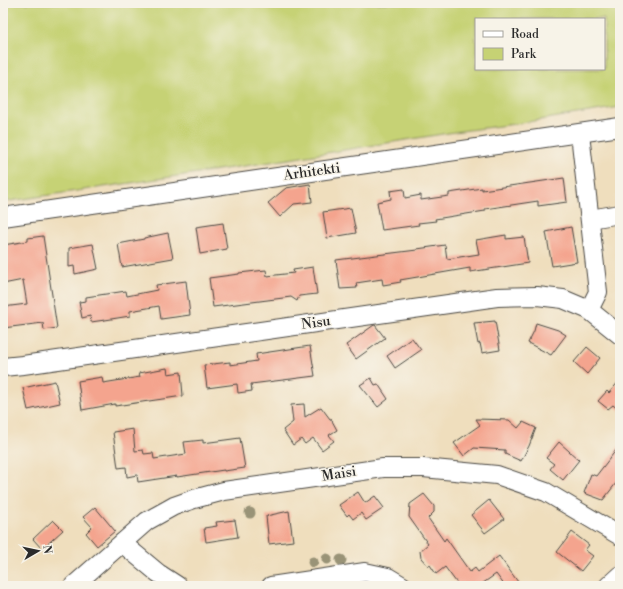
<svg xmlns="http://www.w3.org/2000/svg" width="623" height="589" font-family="'Libre Bodoni',serif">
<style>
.green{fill:#c6d274;stroke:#787e50;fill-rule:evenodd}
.building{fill:#f4a48e}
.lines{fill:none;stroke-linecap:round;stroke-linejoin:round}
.minor-casing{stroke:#484641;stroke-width:20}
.minor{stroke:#fff;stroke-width:18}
.tree{fill:#999377}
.labels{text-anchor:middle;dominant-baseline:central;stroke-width:3;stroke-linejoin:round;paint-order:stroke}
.street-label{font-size:14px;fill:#2b2b2b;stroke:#f7f3e8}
</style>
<rect width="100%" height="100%" fill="#f7f3e8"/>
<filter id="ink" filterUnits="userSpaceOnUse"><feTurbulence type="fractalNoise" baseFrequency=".025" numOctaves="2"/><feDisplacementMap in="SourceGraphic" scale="8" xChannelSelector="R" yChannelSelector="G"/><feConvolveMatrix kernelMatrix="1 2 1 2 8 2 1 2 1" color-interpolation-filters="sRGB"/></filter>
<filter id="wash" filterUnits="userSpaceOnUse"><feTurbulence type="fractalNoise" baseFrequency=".012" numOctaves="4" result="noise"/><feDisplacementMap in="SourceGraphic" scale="16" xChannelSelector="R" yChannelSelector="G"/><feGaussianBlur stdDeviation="0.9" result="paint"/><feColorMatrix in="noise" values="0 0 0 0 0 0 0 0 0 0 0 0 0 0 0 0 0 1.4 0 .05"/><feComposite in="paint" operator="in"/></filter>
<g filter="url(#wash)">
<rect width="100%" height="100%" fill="#efdebd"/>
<!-- green -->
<path class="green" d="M11 3H620V107L515 124 461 131 258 164 3 202V4ZM476 19H604V69H476Z"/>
<g id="blocks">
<!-- building -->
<g class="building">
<path d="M564 178 567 202 538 206V201L485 209V211L435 219 436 221 418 223 419 225 382 230 377 202 391 199 390 191 404 189 405 198 421 195V200L449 196V193L482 188V190Z"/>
<path d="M310 184 312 202 294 204 280 217 268 203 286 188Z"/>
<path d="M351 208 356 233 327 238 323 212Z"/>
<path d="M223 223 227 249 200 254 196 227Z"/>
<path d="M571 227 577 262 552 266 546 232Z"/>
<path d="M168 233 173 258 122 267 118 244 144 239V238Z"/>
<path d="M506 235V239L524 237 528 263 470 272V268L400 280 401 282 383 285 382 279 356 283 357 288 340 289 336 260 417 250V249L445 245 447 259 479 254 476 240Z"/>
<path d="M43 236 57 328 44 330 43 323 3 328V307L27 304 23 280 3 284V245L28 241V238Z"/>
<path d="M93 244 98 269 75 274 74 266 69 267V248Z"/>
<path d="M313 267 317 294 299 296 297 301 291 297 213 307 209 278 239 274V273L266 270 267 276 294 273 293 270Z"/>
<path d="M186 281 190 315 161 319 159 306 130 311V316L105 320 91 322 90 316 82 318 79 302 86 301V297L126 291 127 296 157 290 156 285Z"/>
<path d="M495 321 500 350 482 353 480 343 478 344 474 323Z"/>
<path d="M536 323 558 330 566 335 551 355 528 343 534 331Z"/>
<path d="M374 325H375L385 338 356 359 346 345Z"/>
<path d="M412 338 421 350 395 368 387 356Z"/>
<path d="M310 346 315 376 251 384 252 391 238 393 237 384 207 388 204 365 230 362V365L257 361 256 354Z"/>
<path d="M587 347 600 358 587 374 574 362Z"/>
<path d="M167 368 168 374 181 372 183 396 115 406V404L82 410 78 381 102 377 103 383 140 377 139 373Z"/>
<path d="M371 378 375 385 378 384 388 399 378 407 360 385Z"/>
<path d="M620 380V411L613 405 608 409 598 401 607 391 609 393Z"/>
<path d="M55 381 60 403 28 410 23 388Z"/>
<path d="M304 404 305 417 321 407 330 419H331L337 430 329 435 334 441 322 450 313 438 305 444 301 439 293 445 283 430 293 422 291 405Z"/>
<path d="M476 419 509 420 518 428 523 422 536 428 529 446 521 461 505 454V450L474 448 464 456 454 443 480 425Z"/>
<path d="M133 429 135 451 143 450 144 454 153 453 154 459 186 454 184 442 203 440V443L240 438 245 468 224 471V470L177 477V476L138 482 137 475 127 477 126 467 118 468 113 432Z"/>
<path d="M559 442 579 460 563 480 550 469 554 464 546 458Z"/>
<path d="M620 445V478L603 500 584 493 591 474 596 476Z"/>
<path d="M358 492 365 503 375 496 384 508 366 520 361 513 353 519 349 514 347 516 339 505Z"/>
<path d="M424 494 434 506V512L428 518 444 541 446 538 470 572 475 568 478 572 499 556 521 586H505L496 574 479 586H459L445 567 436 574 430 565 428 566 421 558 420 551 428 544 409 517 410 504Z"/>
<path d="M489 500 504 519 485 533 471 515Z"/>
<path d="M95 507 115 531 97 546 86 533 92 527 83 517Z"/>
<path d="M289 511 293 541 269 544 266 516Z"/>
<path d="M53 520 63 530 42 549 33 539Z"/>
<path d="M235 520 238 537 206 542 204 528 217 526 216 522Z"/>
<path d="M572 532 589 545 585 550 593 556 581 571 557 552Z"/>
</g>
</g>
</g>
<g filter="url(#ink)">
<use href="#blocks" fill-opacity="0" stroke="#484641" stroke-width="1"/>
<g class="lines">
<!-- minor casing -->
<g class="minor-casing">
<g id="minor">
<path d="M580 134 598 292 589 310"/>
<path d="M3 217 620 127"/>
<path d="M590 219 620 214"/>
<path d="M3 367 23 365 497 297 537 296 563 299 589 310 620 335"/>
<path d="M122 543 158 573 178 586"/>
<path d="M73 586 147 521 174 506 194 499 224 491 383 468H423L497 475 546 492 620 536"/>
<path d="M271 586 365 572 388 577 403 586"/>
<path d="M608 586 620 575"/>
</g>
</g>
<!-- minor -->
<use href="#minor" class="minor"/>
</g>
<!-- trees -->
<g class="tree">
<circle cx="250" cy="513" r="5.5"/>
<circle cx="327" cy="559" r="5.5"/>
<circle cx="341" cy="560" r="5.5"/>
<circle cx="313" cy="562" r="5.5"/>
</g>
</g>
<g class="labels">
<!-- street labels -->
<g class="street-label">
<text transform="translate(312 172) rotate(-8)">Arhitekti</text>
<text transform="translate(316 323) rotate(-8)">Nisu</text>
<text transform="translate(339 474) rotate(-9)">Maisi</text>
</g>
</g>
<!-- margin -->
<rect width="623" height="589" fill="none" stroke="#f7f3e8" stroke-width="16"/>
<!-- legend -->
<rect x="475" y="18" width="130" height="52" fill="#f7f3e8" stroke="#a5a39c"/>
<rect x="483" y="31" width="20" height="6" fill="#ffffff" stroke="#a5a39c"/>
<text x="511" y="38" font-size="12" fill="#2b2b2b">Road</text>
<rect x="483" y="48" width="20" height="12" fill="#c6d274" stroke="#a5a39c"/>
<text x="511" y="58" font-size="12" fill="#2b2b2b">Park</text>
<!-- north arrow -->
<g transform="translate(38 551) rotate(81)" stroke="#f7f3e8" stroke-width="3" paint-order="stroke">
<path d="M0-3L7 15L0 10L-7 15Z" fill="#2b2b2b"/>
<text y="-6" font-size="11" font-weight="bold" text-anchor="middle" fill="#2b2b2b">N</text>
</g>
</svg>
